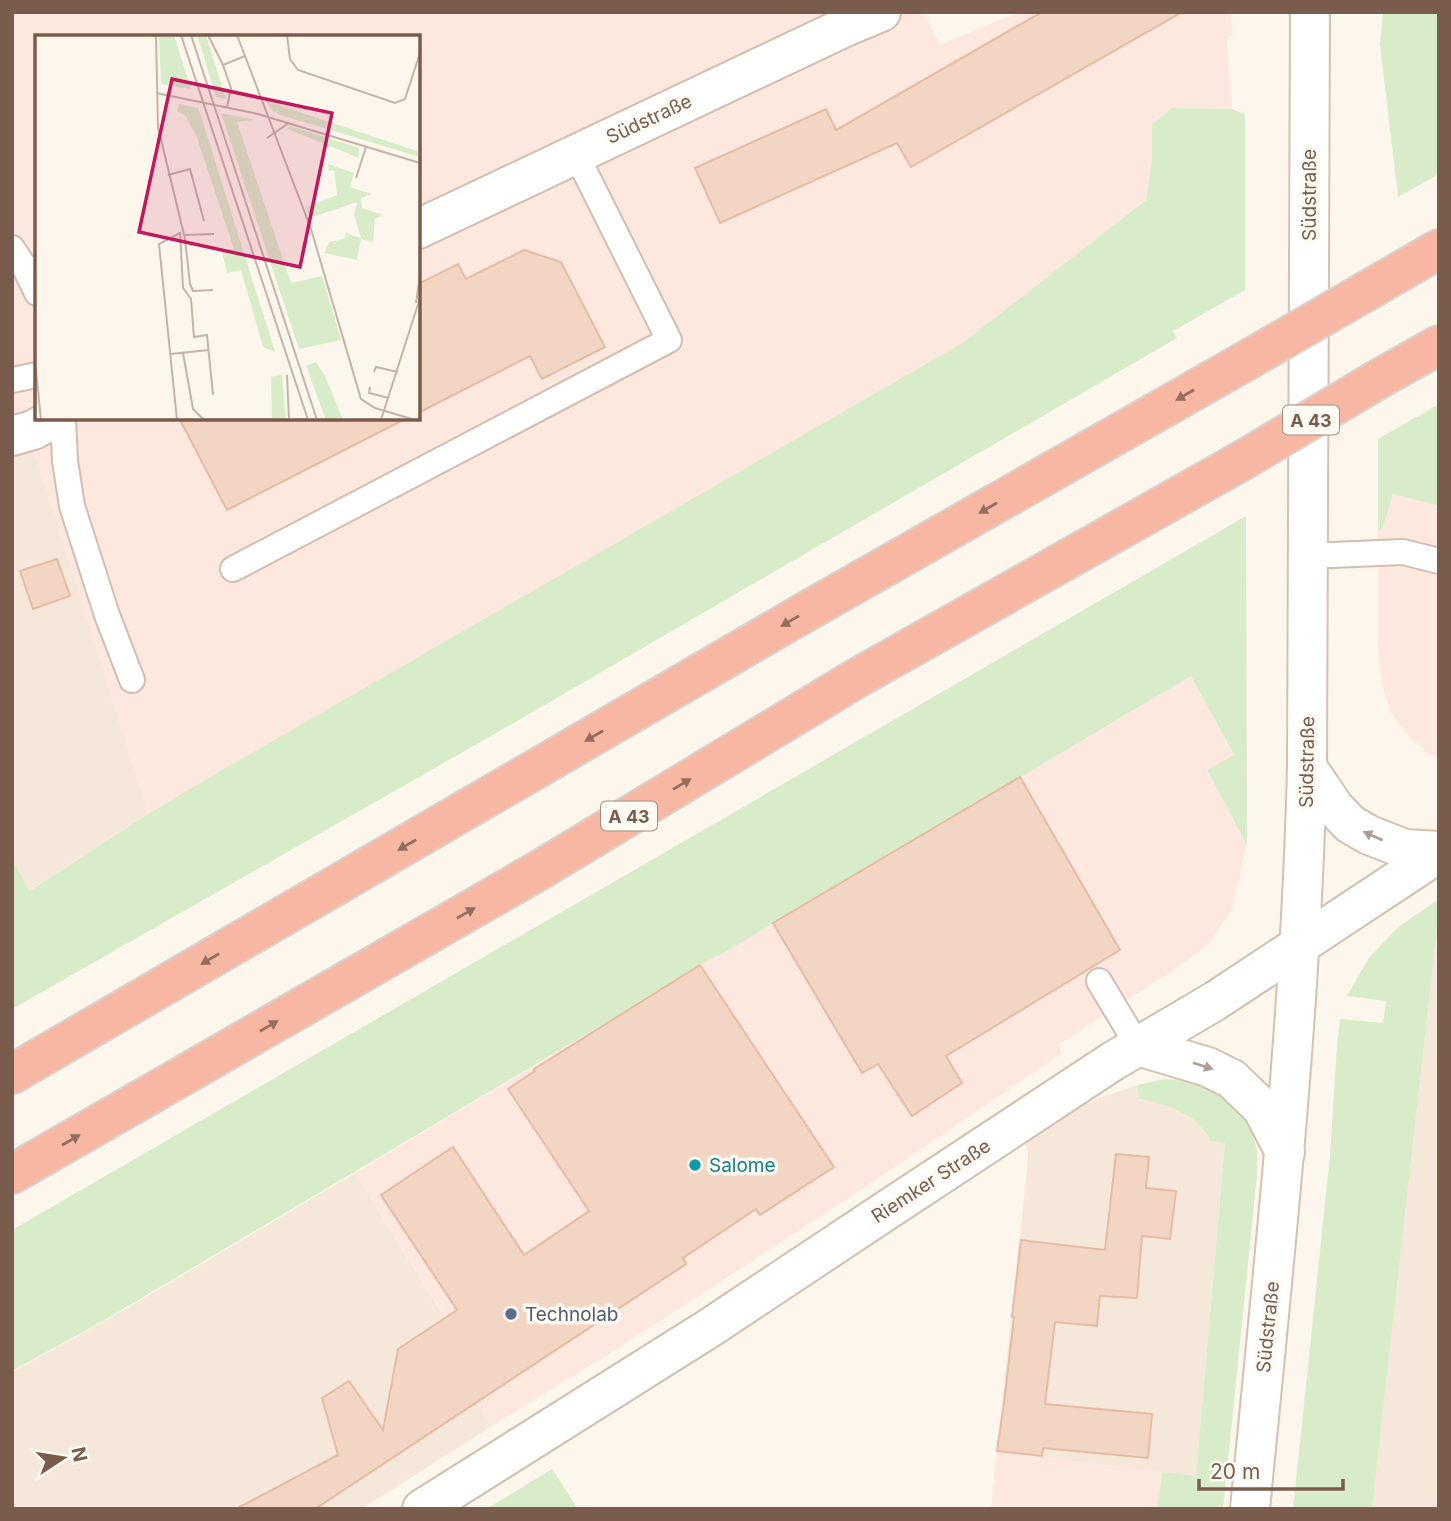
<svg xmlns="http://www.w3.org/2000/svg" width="1451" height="1521" font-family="Inter,sans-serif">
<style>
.residential{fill:#f5e8da}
.commercial{fill:#fde8e0;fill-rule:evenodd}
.green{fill:#d8ecc9}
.building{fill:#f3d5c3;stroke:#e6bba3;stroke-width:2}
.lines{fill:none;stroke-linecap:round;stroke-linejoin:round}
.lane-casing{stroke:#d1beb0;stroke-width:28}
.street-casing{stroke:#d1beb0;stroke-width:42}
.secondary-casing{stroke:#d6c0b0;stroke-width:42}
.highway-casing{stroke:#dad1cd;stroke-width:42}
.lane{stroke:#fff;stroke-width:24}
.street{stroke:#fff;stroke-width:38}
.secondary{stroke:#fff;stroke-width:38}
.highway{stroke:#f7b7a3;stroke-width:38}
.highway-bridge-casing{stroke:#dad1cd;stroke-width:42;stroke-linecap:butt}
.highway-bridge{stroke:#f7b7a3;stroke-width:38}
.oneway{fill:#936e5e}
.oneway2{fill:#af9d94}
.culture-dot{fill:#0f9aa8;stroke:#fffaf3;stroke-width:2.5}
.service-dot{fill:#5c6f8a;stroke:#fffaf3;stroke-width:2.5}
.labels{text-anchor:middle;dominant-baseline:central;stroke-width:7;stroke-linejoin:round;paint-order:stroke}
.shield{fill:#fffaf3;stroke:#a28b7f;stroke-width:2}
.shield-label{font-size:18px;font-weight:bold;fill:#7a5c4d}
.street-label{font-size:19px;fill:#7a5c4d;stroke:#fffaf3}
.culture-label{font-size:19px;fill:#0d838f;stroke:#fffaf3;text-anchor:start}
.service-label{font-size:19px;fill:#4e5e75;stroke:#fffaf3;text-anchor:start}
.inset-road{fill:none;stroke:#c5b3a7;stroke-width:2}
.view{fill:#c2185b;fill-opacity:0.15;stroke:#c2185b;stroke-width:3.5}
.inset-edge{fill:none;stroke:#7a5c4d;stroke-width:3.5}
</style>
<rect width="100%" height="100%" fill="#fdf6ec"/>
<!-- residential -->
<g class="residential">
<path d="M34 451 95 636 148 814 28 891 12 859V458Z"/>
<path d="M1439 911V1509H1372L1392 1330Z"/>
<path d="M1137 1085 1139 1099 1156 1102 1179 1111 1198 1124 1211 1141 1225 1142 1196 1477 997 1451 1027 1169 1028 1152 1025 1142 1076 1109 1100 1098Z"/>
<path d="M355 1173 445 1318 429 1329 492 1426 361 1509H12V1372L122 1311Z"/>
</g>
<!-- commercial -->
<g class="commercial">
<path d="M12 12H923L940 45 1002 19 1024 12H1231L1233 35 1227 39 1232 109 1171 108 1152 124V159L1146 200 964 342 148 814 34 451 12 459ZM37 37H418V418H37Z"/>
<path d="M1393 494 1439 506V757L1431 755 1408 736 1391 713 1381 680 1378 652V531L1382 530Z"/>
<path d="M1191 676 1234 756 1207 770 1247 845 1232 908 1212 940 1184 963 1058 1045 1062 1053 870 1184 623 1345 492 1426 428 1329 445 1317 355 1173 661 990 688 972 716 955H720Z"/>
<path d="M997 1451 1162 1472 1157 1509H991Z"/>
</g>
<!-- green -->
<g class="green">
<path d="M1383 12H1439V174L1398 197 1380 44Z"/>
<path d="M1171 108 1232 109 1245 114V290L1173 331 1177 338 491 736 12 1009V859L29 891 148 814 212 776 964 342 1146 200 1152 159V124Z"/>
<path d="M1439 404V506L1393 494 1382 530 1378 531V439Z"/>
<path d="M1246 516 1247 845 1207 770 1234 755 1191 676 720 955 716 956 661 990 108 1318 12 1371V1230Z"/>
<path d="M1439 899V911L1372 1509H1293L1330 1156 1337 1045 1340 1019 1383 1023 1386 1001 1347 996 1368 959 1398 927Z"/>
<path d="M1165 1079 1194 1081 1226 1097 1250 1123 1257 1150V1176L1223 1509H1157L1162 1472 1196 1476 1225 1143 1211 1141C1207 1135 1202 1128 1197 1123 1181 1109 1160 1103 1139 1099L1137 1085Z"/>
<path d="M552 1469 578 1509H486Z"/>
</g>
<!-- building -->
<g class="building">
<path d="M1042 12H1182L911 167 897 143 720 223 695 168 826 109 836 130Z"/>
<path d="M524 250 561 262 605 347 542 379 530 356 418 413V284L458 264 466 279Z"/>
<path d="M179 418H407L227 510Z"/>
<path d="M57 559 70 596 33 609 20 571Z"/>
<path d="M1020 777 1120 950 946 1056 962 1083 912 1116 878 1064 862 1073 773 923Z"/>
<path d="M700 965 834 1167 760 1215 756 1209 683 1258 686 1264 315 1509H236L338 1455 322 1398 349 1381 383 1430 398 1349 457 1310 381 1195 453 1147 524 1255 589 1211 508 1089 535 1071 534 1069Z"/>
<path d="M1116 1154 1149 1157 1146 1188 1176 1191 1170 1239 1142 1236 1137 1298 1100 1296 1097 1326 1055 1322 1045 1404 1152 1414 1148 1458 1043 1448 1042 1456 997 1451 1004 1403 1014 1317H1012L1021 1240 1105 1250Z"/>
</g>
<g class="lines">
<!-- lane casing -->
<g class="lane-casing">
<g id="lane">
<path d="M12 248 24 266 37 293"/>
<path d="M12 380 37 375"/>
<path d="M63 418 65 461 72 506 107 615 132 680"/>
<path d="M1308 556 1403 552 1439 561"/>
<path d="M233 569 669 340 576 154"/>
<path d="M1099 981 1138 1046"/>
</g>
</g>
<!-- street casing -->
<g class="street-casing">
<g id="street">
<path d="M418 229 845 27 881 12"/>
<path d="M12 436 33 430 55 418"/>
<path d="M422 1509 711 1327 887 1210 1113 1061 1215 1001 1439 853"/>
</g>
</g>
<!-- secondary casing -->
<g class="secondary-casing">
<g id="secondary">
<path d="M1307 767 1334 807 1350 824 1369 835 1405 849 1439 851"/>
<path d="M1138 1046 1208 1067 1232 1079 1262 1108 1285 1152"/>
<path d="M1250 1509C1274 1262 1301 1015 1307 767L1310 12"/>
</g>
</g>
<!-- highway casing -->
<g class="highway-casing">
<g id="highway">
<path d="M1377 285 1439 249"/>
<path d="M1377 380 1439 345"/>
<path d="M12 1074 802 614 1244 362"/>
<path d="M12 1174 538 871 857 678 1245 459"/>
</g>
</g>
<!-- lane -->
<use href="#lane" class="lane"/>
<!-- street -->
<use href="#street" class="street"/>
<!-- secondary -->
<use href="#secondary" class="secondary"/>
<!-- highway -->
<use href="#highway" class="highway"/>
<!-- highway-bridge casing -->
<g class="highway-bridge-casing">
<g id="highway-bridge">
<path d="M1244 362 1377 285"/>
<path d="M1245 459 1377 380"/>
</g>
</g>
<!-- highway-bridge -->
<use href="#highway-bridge" class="highway-bridge"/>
</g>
<!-- one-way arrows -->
<defs><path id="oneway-solid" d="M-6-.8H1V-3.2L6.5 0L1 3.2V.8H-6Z" transform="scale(1.75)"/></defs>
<g class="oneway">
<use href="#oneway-solid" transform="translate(1185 395) rotate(150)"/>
<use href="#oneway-solid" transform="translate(988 508) rotate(150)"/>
<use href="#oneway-solid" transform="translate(790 621) rotate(150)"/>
<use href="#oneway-solid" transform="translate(594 736) rotate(150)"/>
<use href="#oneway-solid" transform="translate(682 784) rotate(-31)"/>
<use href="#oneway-solid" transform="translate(407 845) rotate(150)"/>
<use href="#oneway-solid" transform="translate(466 913) rotate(-30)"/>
<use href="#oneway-solid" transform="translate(210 959) rotate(150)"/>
<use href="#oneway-solid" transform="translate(269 1026) rotate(-30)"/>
<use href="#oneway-solid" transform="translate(71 1140) rotate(-30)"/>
</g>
<g class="oneway2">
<use href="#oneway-solid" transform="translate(1373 836) rotate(-156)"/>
<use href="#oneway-solid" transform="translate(1203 1066) rotate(18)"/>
</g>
<!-- markers -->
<circle class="culture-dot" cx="695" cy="1165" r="7"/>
<circle class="service-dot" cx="511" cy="1314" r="7"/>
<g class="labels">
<!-- shield labels -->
<g class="shield">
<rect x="1283" y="405.5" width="56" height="29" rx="5"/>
<rect x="601" y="801.5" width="56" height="29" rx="5"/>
</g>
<g class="shield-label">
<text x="1311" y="420">A 43</text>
<text x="629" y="816">A 43</text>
</g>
<!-- street labels -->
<g class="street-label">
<text transform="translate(649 119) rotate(-25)">Südstraße</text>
<text transform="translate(1309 195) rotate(-90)">Südstraße</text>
<text transform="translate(1307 762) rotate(-89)">Südstraße</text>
<text transform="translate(931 1181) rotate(-33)">Riemker Straße</text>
<text transform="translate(1268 1327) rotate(-84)">Südstraße</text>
</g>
<!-- culture labels -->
<g class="culture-label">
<text x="709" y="1165">Salome</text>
</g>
<!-- service labels -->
<g class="service-label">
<text x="525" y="1314">Technolab</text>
</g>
</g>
<!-- overview -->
<g transform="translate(35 35)">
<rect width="385" height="385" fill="#fdf6ec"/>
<path d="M124 0H139L156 54 126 49ZM162 0H171L191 64 181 62ZM231 66 385 117V122L242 79 243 74 239 78ZM144 69 163 73 166 81 240 317 228 312 206 235 192 238 187 217 199 214 162 103 151 81 142 76ZM186 78 221 85 202 87 256 248 287 241 306 305 264 314ZM255 91 324 113V123L253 94 244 102ZM293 129 319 138 315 152 337 159 326 163 327 173 348 180 340 184 338 207 326 204 322 225 289 218 294 207 309 204 311 198 326 203 319 180 322 167 275 183 271 172 302 160 299 135 294 136ZM281 327 291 343 308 385H291L271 331ZM247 339 251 385H237L236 342Z" fill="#d8ecc9"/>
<path class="inset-road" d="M121 0 123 92 150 204 155 249 158 256 178 255M146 0 273 385M156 0 282 385M173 0 188 30M202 0 276 194 326 364 340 373 380 385M252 0 255 24 263 35 360 68 370 64 385 18M121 58 223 79 385 128M192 72 196 53 188 30 210 21M232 103 254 88M133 140 155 134 169 186M321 143 331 112M145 197 148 253 156 264 159 302 172 300 178 360M149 200 179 199M381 268 385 241M148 318 158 374 169 385M135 319 174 315M0 326 6 385M339 337 341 332 363 337M252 340 254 385M335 352 334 358 354 363M142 385 124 209 145 198M346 385 385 263"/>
<path class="view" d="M137 44 297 78 265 232 104 197Z"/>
<rect width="385" height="385" class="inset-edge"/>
</g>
<!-- border -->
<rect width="1451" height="1521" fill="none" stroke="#7a5c4d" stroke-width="28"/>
<!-- north arrow -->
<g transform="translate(63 1458) rotate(78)" stroke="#fffaf3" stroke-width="5" paint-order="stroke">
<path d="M0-5L12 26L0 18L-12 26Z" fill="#7a5c4d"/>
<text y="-10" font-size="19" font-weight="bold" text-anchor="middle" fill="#7a5c4d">N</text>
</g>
<!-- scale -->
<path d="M1199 1479v10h144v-10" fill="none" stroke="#7a5c4d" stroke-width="3.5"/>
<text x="1210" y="1479" font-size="21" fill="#7a5c4d" stroke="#fffaf3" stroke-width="5" paint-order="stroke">20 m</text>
</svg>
